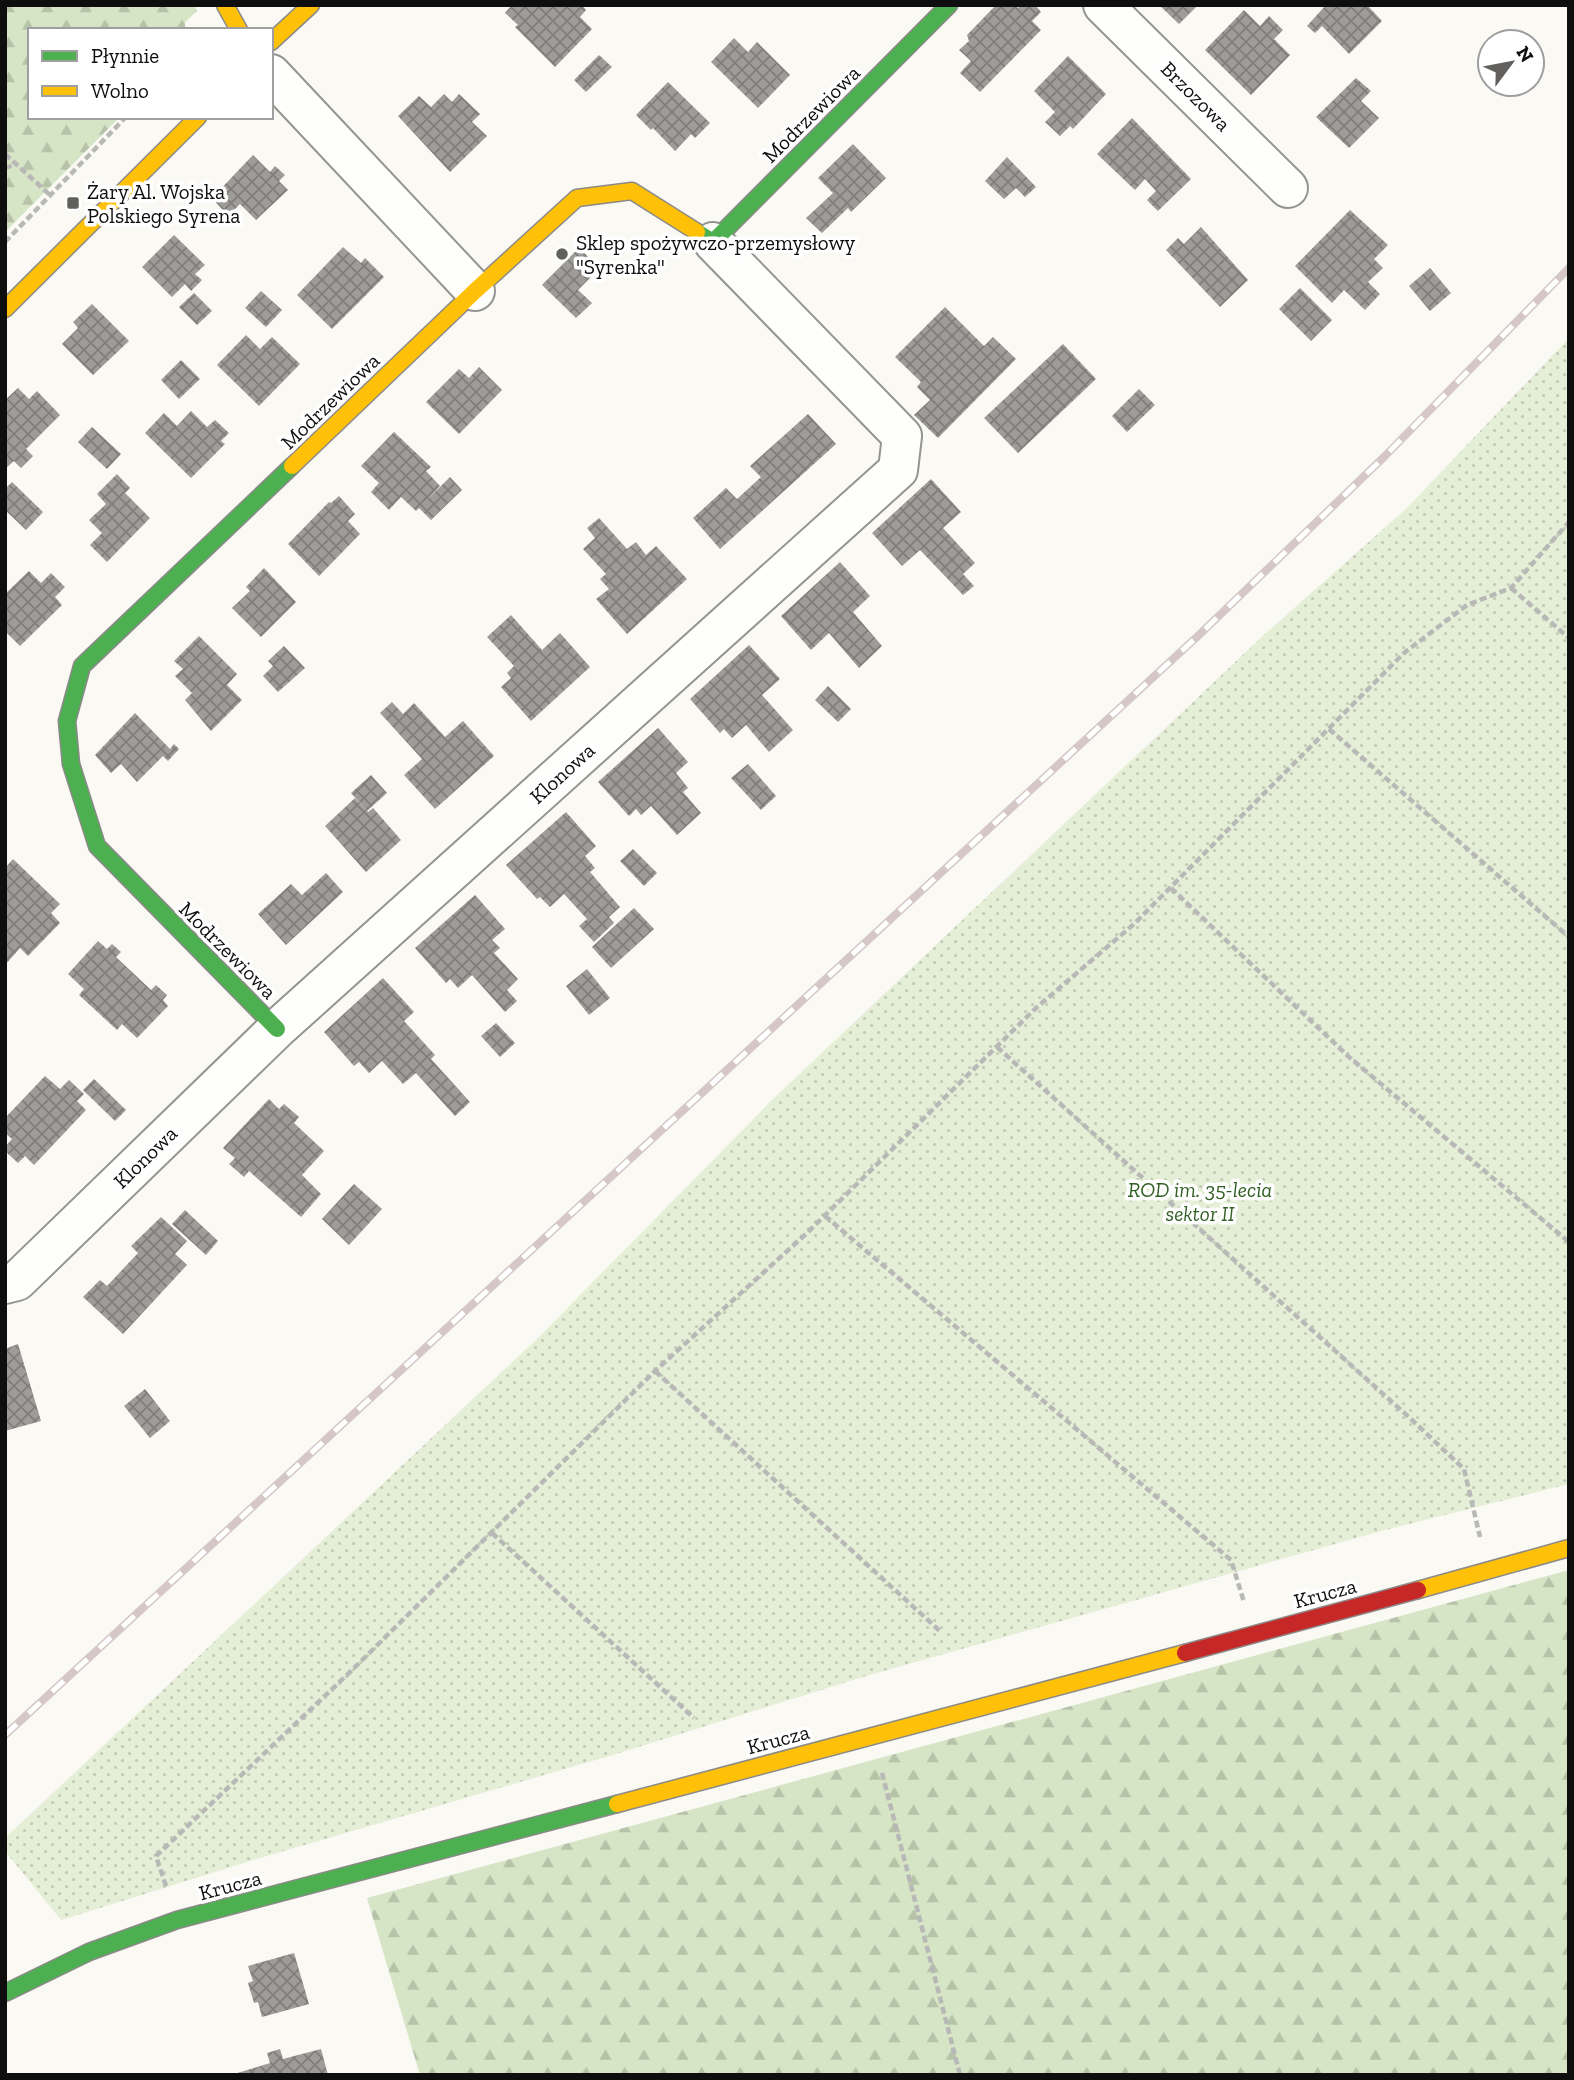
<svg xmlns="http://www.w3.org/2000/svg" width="1574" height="2080" font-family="'Zilla Slab',serif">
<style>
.grass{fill:url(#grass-dots)}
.forest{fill:url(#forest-firs)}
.building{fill:url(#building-cross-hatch)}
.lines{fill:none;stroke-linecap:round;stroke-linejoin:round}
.street-casing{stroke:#949492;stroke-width:42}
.fast-casing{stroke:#8b8a88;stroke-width:19}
.slow-casing{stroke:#8b8a88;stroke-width:19}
.jam-casing{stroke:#8b8a88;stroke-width:19}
.path{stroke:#b8b8b7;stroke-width:4.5;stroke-dasharray:7 3.5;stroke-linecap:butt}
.street{stroke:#fefefd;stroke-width:38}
.fast{stroke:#4caf50;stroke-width:16}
.slow{stroke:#ffc107;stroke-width:16}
.jam{stroke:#c62828;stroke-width:16}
.rail-casing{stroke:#d5c7c7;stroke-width:8}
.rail{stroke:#fff;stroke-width:5;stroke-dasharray:16;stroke-linecap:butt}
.poi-dot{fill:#61605e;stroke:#fff;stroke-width:2.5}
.labels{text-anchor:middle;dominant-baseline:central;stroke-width:7;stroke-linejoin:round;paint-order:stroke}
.street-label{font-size:21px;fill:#0e0e0e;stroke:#fff}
.poi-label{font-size:21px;fill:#0e0e0e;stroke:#fff;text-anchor:start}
.park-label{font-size:21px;font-style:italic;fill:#325f24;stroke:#fff}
</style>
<defs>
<pattern id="grass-dots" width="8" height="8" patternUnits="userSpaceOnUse" patternTransform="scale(1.75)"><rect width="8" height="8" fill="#e5eed6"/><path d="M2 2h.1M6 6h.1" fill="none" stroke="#c3cbb6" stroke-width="1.8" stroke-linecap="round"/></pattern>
<pattern id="forest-firs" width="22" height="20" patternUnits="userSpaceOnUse" patternTransform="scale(1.75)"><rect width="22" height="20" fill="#d6e5c5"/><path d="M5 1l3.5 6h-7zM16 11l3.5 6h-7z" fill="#b6c3a8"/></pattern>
<pattern id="building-cross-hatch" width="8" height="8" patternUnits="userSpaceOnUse" patternTransform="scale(1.75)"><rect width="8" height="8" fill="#9e9c99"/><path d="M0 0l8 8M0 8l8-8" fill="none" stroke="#7f7e7b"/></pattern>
</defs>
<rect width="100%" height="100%" fill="#faf9f4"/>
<!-- grass -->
<path class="grass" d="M1569 338V1484L1385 1530 866 1676 616 1754 260 1858 61 1920 5 1851V1838L537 1339 772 1100 1266 633 1406 509Z"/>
<!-- forest -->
<g class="forest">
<path d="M5 5H194L197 11 185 22V30H30V117H120L5 232Z"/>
<path d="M1569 1570V2075H420L367 1898Z"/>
</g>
<!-- building -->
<g class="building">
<path d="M512 5H532L535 7 537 5H582L586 10 580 17 592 29 555 67 515 27 518 25 505 13Z"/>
<path d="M996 5H1016L1018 8 1021 5H1035L1041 12 1032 21 1041 30 980 92 960 73 971 61 959 50 969 41 967 35Z"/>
<path d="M1159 5H1198L1179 24Z"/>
<path d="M1326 5H1367L1382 21 1349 54 1322 26 1315 33 1307 26Z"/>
<path d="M1244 10 1260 26 1269 16 1283 30 1274 39 1290 55 1251 95 1205 50Z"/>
<path d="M734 38 748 52 757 42 790 75 758 108 711 62Z"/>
<path d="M599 55 612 67 586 92 574 80Z"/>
<path d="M1068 56 1106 94 1073 129 1070 126 1060 136 1045 122 1055 112 1034 91Z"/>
<path d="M1356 78 1371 91 1361 101 1379 118 1349 148 1316 117Z"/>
<path d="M668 82 710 123 695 138 691 134 675 151 653 128 651 130 636 115Z"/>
<path d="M444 94 452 102 459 94 480 114 472 122 487 136 450 172 398 116 419 96 431 107Z"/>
<path d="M1132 118 1191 179 1158 211 1147 200 1156 191 1145 179 1135 190 1097 154Z"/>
<path d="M853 144 886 178 851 212 848 208 822 233 806 218 833 193 818 178Z"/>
<path d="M253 155 270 172 275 166 285 175 279 181 288 190 256 220 240 204 228 216 212 198Z"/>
<path d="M1007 157 1036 187 1025 197 1016 188 1004 199 985 181Z"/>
<path d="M1350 210 1388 245 1374 259 1383 268 1368 282 1380 294 1365 310 1344 290 1332 303 1295 266Z"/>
<path d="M1201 227 1248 280 1220 307 1166 250 1178 238 1184 244Z"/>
<path d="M174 235 205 265 195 274 202 280 191 291 185 284 172 297 142 267Z"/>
<path d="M343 247 361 263 365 258 384 277 332 329 297 295Z"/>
<path d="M579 248 600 268 578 290 592 303 576 318 542 285Z"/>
<path d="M1430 268 1451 293 1430 311 1409 286Z"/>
<path d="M1300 288 1332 320 1311 341 1279 309Z"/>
<path d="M261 291 282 310 266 327 245 308Z"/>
<path d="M194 293 212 311 197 325 179 307Z"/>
<path d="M92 304 129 341 93 375 62 344 78 328 73 322Z"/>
<path d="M945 307 984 346 993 337 1016 359 938 438 914 415 930 400 917 387 921 382 895 357Z"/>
<path d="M246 335 260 349 272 337 300 364 259 406 217 365Z"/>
<path d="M1063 344 1096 379 1018 453 984 418Z"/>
<path d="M181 360 200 379 179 399 161 380Z"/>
<path d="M479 367 502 390 459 434 426 402 459 369 469 378Z"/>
<path d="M18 388 29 399 37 391 60 415 26 449 33 456 21 468 14 461 5 469V400Z"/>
<path d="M1139 389 1155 405 1127 432 1112 416Z"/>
<path d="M191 411 207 427 215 420 229 433 221 441 225 444 191 478 145 433 164 413 177 426Z"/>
<path d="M808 414 836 444 720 549 693 518 726 488 737 499 761 477 750 466Z"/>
<path d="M92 427 121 454 107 469 78 442Z"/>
<path d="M394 432 431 467 426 471 440 486 427 500 450 477 462 490 431 520 419 508 416 511 401 497 389 510 371 492 379 483 361 466Z"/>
<path d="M117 474 130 488 125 493 150 518 107 562 90 545 102 533 89 520 106 504 97 494Z"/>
<path d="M931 479 961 512 943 528 975 563 963 574 974 586 963 595 920 550 902 566 872 533Z"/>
<path d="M12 482 43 512 26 530 5 510V489Z"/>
<path d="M339 496 355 514 348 521 360 534 319 576 288 544 329 502 331 503Z"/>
<path d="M599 518 627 549 636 542 646 555 656 546 687 579 627 634 596 599 609 589 600 579 606 574 583 549 595 538 587 528Z"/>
<path d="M840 562 870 596 853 612 882 646 859 668 829 633 811 650 781 616Z"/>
<path d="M264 568 296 602 261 637 232 608 250 591 246 587Z"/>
<path d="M29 571 41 583 51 573 65 587 55 597 62 605 20 646 5 631V594Z"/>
<path d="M511 615 542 650 560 633 590 667 531 721 501 687 511 678 507 673 514 666 487 637Z"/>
<path d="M199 636 237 674 227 685 242 700 211 731 185 700 192 693 175 676 183 669 174 661Z"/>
<path d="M749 645 780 679 762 695 793 730 769 752 746 725 732 738 724 729 720 733 690 699Z"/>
<path d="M284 646 305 668 278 692 263 676 273 666 268 661Z"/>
<path d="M828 686 851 709 838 722 815 700Z"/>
<path d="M392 702 403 714 414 703 445 737 463 721 494 756 435 809 404 775 422 759 380 713Z"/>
<path d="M135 713 170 749 174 744 179 749 168 761 163 756 137 782 121 764 111 773 95 755Z"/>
<path d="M658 728 688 762 676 773 688 788 683 792 701 813 677 835 651 806 641 815 636 809 629 816 598 782Z"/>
<path d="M748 764 776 796 761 810 731 778Z"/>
<path d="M371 775 387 793 367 811 351 793Z"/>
<path d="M355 798 368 812 373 808 401 840 366 872 325 826Z"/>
<path d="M566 812 596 846 585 856 595 868 590 872 620 907 609 917 614 923 594 942 579 926 587 919 564 894 550 907 540 897 537 899 506 865Z"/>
<path d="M633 849 657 873 644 886 620 861Z"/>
<path d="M13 859 60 904 51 913 60 923 28 956 20 948 5 965V868Z"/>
<path d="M326 873 343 892 286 945 258 914 291 884 302 895Z"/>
<path d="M475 895 505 929 492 940 500 948 494 953 518 979 507 990 517 1001 505 1012 472 975 458 988 450 979 446 983 415 948Z"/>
<path d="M634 908 654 929 611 968 592 947Z"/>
<path d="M98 941 107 949 112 944 121 952 116 957 151 990 156 985 167 995 163 1000 168 1006 137 1038 122 1024 117 1030 79 995 84 989 68 974Z"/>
<path d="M587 969 610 998 589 1015 566 986Z"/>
<path d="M383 978 414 1012 404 1021 435 1055 431 1059 470 1102 455 1116 416 1073 403 1084 382 1061 369 1073 359 1062 354 1066 324 1032Z"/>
<path d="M496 1023 515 1043 500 1057 481 1036Z"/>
<path d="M45 1076 60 1089 69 1080 84 1094 77 1101 86 1110 34 1165 25 1156 18 1163 5 1151V1147L12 1139 5 1133V1118Z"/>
<path d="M94 1079 126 1110 115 1121 83 1090Z"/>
<path d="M269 1099 279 1109 284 1104 299 1117 294 1123 324 1151 302 1175 321 1194 301 1217 249 1171 244 1177 229 1164 235 1158 223 1148Z"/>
<path d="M354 1184 382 1209 349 1245 322 1219Z"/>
<path d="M185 1210 218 1241 206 1255 172 1224Z"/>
<path d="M161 1217 187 1241 175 1254 187 1265 123 1334 83 1297 100 1280 107 1286 138 1253 131 1246Z"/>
<path d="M18 1344 41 1421 5 1431V1349Z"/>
<path d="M145 1389 170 1421 150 1438 124 1406Z"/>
<path d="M294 1953 309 2004 262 2017 258 2002 254 2003 248 1983 253 1981 248 1966Z"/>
<path d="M280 2049 283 2059 321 2049 328 2075H231L270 2063 267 2053Z"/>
</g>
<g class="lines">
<!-- street casing -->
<g class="street-casing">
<g id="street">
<path d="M1103 5 1288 188"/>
<path d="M271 74 475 291"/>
<path d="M5 1284 17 1281 277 1029 898 470 902 436 713 242"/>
</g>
</g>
<!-- fast casing -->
<g class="fast-casing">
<g id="fast">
<path d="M697 232 713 242 949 5"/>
<path d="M277 1029 97 846 71 764 67 721 82 666 292 466"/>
<path d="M5 1993 89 1952 177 1920 617 1804"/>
</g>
</g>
<!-- slow casing -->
<g class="slow-casing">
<g id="slow">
<path d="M225 5 239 30"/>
<path d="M271 42 311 5"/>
<path d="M5 309 198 117"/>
<path d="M292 466 475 291 577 198 632 191 697 232"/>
<path d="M1418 1590 1569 1548"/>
<path d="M617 1804 1185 1653"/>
</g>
</g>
<!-- jam casing -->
<g class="jam-casing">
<path id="jam" d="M1185 1653 1418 1590"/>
</g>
<!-- path -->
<g class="path">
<path d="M5 154 50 195"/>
<path d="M5 168 16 164"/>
<path d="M5 242 126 117"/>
<path d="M1511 588 1569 638"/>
<path d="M1329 729 1569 937"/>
<path d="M1171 888 1349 1057 1569 1242"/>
<path d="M997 1047 1411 1419 1464 1469 1480 1537"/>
<path d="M825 1216 1231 1560 1244 1602"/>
<path d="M655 1371 941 1632"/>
<path d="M492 1533 694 1718"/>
<path d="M882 1773 960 2075"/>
<path d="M166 1886 156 1856 349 1673 655 1371 807 1233 1036 1008 1134 924 1404 653 1467 605 1511 588 1569 522"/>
</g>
<!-- street -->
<use href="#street" class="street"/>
<!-- fast -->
<use href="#fast" class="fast"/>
<!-- slow -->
<use href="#slow" class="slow"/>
<!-- jam -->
<use href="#jam" class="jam"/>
<!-- rail casing -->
<g class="rail-casing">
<path id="rail" d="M5 1735 1199 635 1384 457 1569 268"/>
</g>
<!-- rail -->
<use href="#rail" class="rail"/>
</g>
<!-- markers -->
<g class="poi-dot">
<rect x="66" y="196" width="14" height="14" rx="3.5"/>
<circle cx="562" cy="254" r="7"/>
</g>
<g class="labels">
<!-- street labels -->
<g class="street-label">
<text transform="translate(1196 96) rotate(45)">Brzozowa</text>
<text transform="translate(811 114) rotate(-45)">Modrzewiowa</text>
<text transform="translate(330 401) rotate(-44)">Modrzewiowa</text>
<text transform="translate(562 773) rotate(-42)">Klonowa</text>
<text transform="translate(228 950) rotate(45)">Modrzewiowa</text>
<text transform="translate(145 1157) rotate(-44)">Klonowa</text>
<text transform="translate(1325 1593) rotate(-15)">Krucza</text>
<text transform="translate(778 1739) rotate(-15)">Krucza</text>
<text transform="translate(230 1885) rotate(-15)">Krucza</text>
</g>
<!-- poi labels -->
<g class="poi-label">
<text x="87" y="191">Żary Al. Wojska<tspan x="87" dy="24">Polskiego Syrena</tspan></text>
<text x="576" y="242">Sklep spożywczo-przemysłowy<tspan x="576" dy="24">"Syrenka"</tspan></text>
</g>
<!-- park labels -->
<g class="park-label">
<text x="1200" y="1189">ROD im. 35-lecia<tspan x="1200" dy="24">sektor II</tspan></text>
</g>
</g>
<!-- border -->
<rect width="1574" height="2080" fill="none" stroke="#0e0e0e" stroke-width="14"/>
<!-- legend -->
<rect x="28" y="28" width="245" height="91" fill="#ffffff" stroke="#9f9f9f" stroke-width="2"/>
<rect x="42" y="51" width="35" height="10" fill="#4caf50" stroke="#9f9f9f" stroke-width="2"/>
<text x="91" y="63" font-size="21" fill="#0e0e0e">Płynnie</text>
<rect x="42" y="86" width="35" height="10" fill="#ffc107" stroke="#9f9f9f" stroke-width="2"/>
<text x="91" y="98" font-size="21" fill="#0e0e0e">Wolno</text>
<!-- north arrow -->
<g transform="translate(1511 63) rotate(58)"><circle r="33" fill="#ffffff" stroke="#9f9f9f" stroke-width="2"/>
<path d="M0-5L12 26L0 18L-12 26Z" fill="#61605e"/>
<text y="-10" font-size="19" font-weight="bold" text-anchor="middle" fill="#0e0e0e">N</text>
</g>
</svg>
